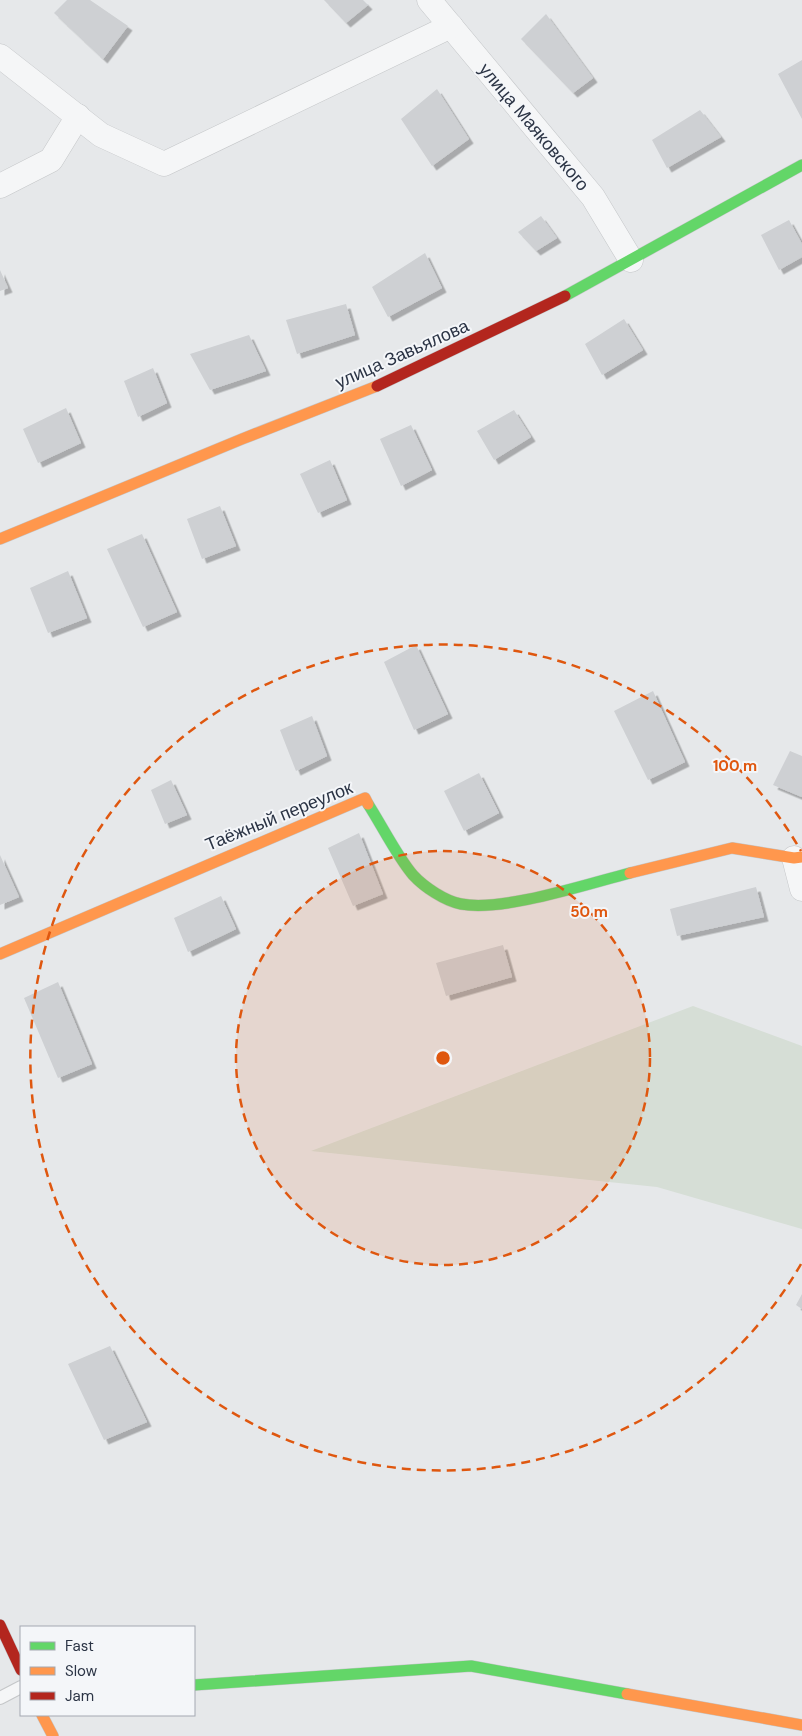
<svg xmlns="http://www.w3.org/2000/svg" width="802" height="1736" font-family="'DM Sans',sans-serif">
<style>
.green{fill:#d6ded6}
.building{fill:#ced0d3;filter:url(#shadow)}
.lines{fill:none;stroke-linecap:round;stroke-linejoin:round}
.lane-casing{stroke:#c4c6c8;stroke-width:14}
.street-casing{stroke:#c4c6c8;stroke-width:25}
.fast-casing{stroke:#c4c6c8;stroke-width:12}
.slow-casing{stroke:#c4c6c8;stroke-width:12}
.jam-casing{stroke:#c4c6c8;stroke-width:12}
.lane{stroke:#f5f6f7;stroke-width:12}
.street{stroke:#f5f6f7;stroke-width:24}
.fast{stroke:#63d668;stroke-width:11}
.slow{stroke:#ff974d;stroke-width:11}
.jam{stroke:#b3261e;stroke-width:11}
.ring{fill:none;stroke:#df570f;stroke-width:2.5;stroke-dasharray:9 6}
.labels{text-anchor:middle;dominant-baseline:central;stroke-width:4;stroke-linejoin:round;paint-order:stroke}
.street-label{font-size:18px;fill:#2b3445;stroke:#f4f6f9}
.centre{fill:#df570f;stroke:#f4f6f9;stroke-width:2.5}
.ring-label{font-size:15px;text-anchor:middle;font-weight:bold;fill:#df570f;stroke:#f4f6f9;stroke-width:4;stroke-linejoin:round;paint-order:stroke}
</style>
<defs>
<filter id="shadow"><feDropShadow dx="4.5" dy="4.5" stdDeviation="0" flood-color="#0004"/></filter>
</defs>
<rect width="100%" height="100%" fill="#e6e8ea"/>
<!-- green -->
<path class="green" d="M693 1006 802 1046V1229L657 1187 311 1151Z"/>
<!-- building -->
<g class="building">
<path d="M67 0H90L128 26 103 59 54 13Z"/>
<path d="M324 0H363L368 5 346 23Z"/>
<path d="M546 14 593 78 573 93 521 39Z"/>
<path d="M802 60V119L778 74Z"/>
<path d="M437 89 469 139 432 166 401 119Z"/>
<path d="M700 110 721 137 667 168 652 140Z"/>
<path d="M541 216 557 238 536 251 518 232Z"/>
<path d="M789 220 802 244V257L779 270 761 235Z"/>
<path d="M425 253 442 288 388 317 372 287Z"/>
<path d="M0 270 8 288 0 291Z"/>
<path d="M346 304 355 335 297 354 286 320Z"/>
<path d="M624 319 643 350 602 375 585 344Z"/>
<path d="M249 335 266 371 210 390 190 354Z"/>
<path d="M153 368 167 403 138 417 124 381Z"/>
<path d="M66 408 81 443 38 463 23 429Z"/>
<path d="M514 410 531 437 494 460 477 431Z"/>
<path d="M411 425 432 470 401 486 380 439Z"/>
<path d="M330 460 347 500 318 513 300 474Z"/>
<path d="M220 506 236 546 202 559 187 519Z"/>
<path d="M142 534 177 612 143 627 107 549Z"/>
<path d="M68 571 87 618 48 633 30 588Z"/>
<path d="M416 645 448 714 414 730 384 662Z"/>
<path d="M653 691 685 762 648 780 614 711Z"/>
<path d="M312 716 327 756 296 771 280 730Z"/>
<path d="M790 751 802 756V797L773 785Z"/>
<path d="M479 773 499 813 464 831 444 791Z"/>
<path d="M171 780 187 815 165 824 151 790Z"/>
<path d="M359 833 383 894 353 906 328 848Z"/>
<path d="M0 855 19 897 0 905Z"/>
<path d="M756 887 764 917 677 936 670 909Z"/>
<path d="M221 896 236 929 188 952 174 918Z"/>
<path d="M503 945 512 977 446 996 436 963Z"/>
<path d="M58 982 92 1064 58 1078 24 998Z"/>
<path d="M802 1294V1309L796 1305Z"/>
<path d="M110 1346 147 1422 104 1440 68 1364Z"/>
</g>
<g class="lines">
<!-- lane casing -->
<g class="lane-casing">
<path id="lane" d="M0 1698 21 1687"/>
</g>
<!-- street casing -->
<g class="street-casing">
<g id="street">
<path d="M429 0 593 197 631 260"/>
<path d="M0 56 101 135 164 164 451 26"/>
<path d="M0 186 51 160 78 116"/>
<path d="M794 858 802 889"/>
</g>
</g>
<!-- fast casing -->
<g class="fast-casing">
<g id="fast">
<path d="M565 296 802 165"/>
<path d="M368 804C381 824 398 858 413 875 424 887 445 901 461 904 503 912 587 884 630 873"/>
<path d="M194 1685 471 1666 627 1694"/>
</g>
</g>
<!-- slow casing -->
<g class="slow-casing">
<g id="slow">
<path d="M0 539 242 439 377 386"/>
<path d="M630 873 732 848 794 858 802 857"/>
<path d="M0 954 365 798 368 804"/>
<path d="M627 1694 802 1725"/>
<path d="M42 1715 53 1736"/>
</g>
</g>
<!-- jam casing -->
<g class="jam-casing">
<g id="jam">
<path d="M377 386 565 296"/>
<path d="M0 1625 21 1670"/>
</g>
</g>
<!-- lane -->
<use href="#lane" class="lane"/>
<!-- street -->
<use href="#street" class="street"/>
<!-- fast -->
<use href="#fast" class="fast"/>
<!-- slow -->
<use href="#slow" class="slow"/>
<!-- jam -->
<use href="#jam" class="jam"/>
</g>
<!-- distance rings -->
<circle cx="443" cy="1058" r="207" fill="#df570f" fill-opacity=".12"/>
<g class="ring">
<circle cx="443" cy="1058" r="207"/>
<path d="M801 1264A413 413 0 1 1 801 851"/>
</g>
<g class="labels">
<!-- street labels -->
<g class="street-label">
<text transform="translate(534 127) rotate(50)">улица Маяковского</text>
<text transform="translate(402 354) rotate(-24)">улица Завьялова</text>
<text transform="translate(279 816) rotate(-22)">Таёжный переулок</text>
</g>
</g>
<circle cx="443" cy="1058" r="8" class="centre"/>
<g class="ring-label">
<text x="735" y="771">100 m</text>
<text x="589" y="917">50 m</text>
</g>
<!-- legend -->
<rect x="20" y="1626" width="175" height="90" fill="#f4f6f9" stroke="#a4a8b1"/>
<rect x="30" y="1642" width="25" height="8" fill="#63d668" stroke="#a4a8b1"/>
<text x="65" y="1651" font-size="15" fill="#2b3445">Fast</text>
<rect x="30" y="1667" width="25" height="8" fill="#ff974d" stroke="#a4a8b1"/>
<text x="65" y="1676" font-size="15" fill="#2b3445">Slow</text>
<rect x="30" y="1692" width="25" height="8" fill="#b3261e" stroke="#a4a8b1"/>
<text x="65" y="1701" font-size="15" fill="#2b3445">Jam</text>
</svg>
